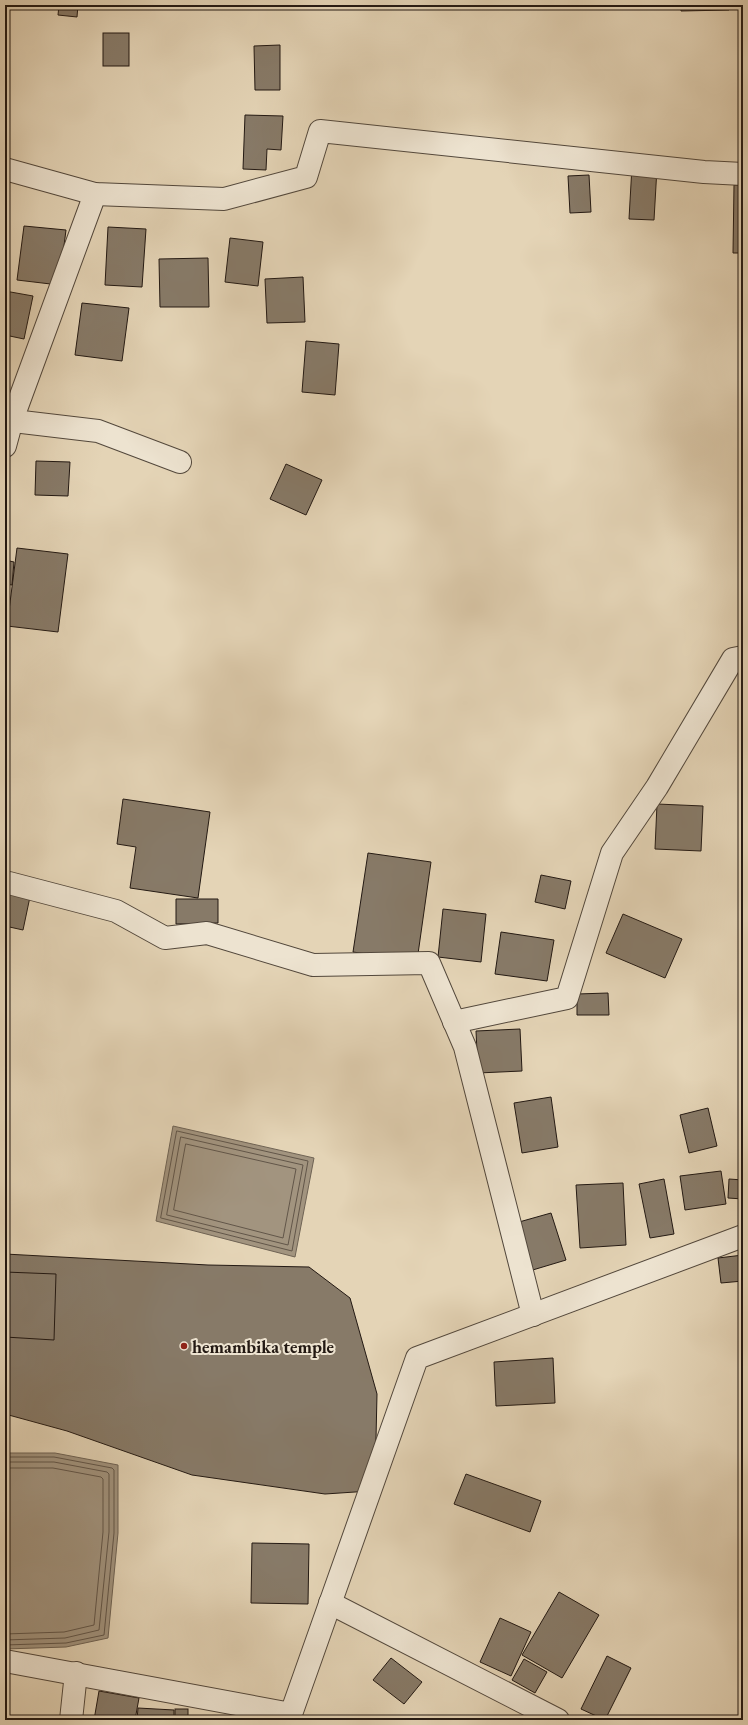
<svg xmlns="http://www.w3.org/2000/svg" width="748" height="1725" font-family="'EB Garamond',serif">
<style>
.water{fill:#a2947f;stroke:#6f6354}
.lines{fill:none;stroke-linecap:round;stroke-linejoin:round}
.shore{stroke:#625649;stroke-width:1}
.building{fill:#877a68;stroke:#231913}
.minor-casing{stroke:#53483c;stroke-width:24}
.minor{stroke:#ede3d0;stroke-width:22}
.poi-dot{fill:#8f2418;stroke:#ede3d0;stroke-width:1.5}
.labels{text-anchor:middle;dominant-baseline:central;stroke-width:4;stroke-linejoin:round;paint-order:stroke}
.poi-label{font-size:18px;font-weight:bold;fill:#231913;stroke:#ede3d0;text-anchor:start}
</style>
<rect width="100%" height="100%" fill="#e4d4b6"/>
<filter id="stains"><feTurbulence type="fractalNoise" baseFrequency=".005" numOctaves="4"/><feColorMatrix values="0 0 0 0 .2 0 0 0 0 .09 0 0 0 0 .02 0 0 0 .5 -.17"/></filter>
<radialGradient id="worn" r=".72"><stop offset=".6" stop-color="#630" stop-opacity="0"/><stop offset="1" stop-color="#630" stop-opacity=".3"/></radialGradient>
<!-- water -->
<g class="water">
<path d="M173 1126 314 1158 295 1257 156 1221Z"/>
<path d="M5 1453H55L118 1465V1533L108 1638 66 1647 5 1649Z"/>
</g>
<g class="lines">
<!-- shore -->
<g class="shore">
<path d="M177 1131 308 1161 292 1251 161 1218Z"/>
<path d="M181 1137 303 1165 288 1245 167 1215Z"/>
<path d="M186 1144 296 1169 283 1238 174 1210Z"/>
<path d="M5 1457H54L112 1468 114 1470V1533L104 1635 66 1643 5 1645"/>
<path d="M5 1462H54L107 1472 109 1474V1532L99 1630 65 1638 5 1640"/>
<path d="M5 1468H53L101 1477 103 1479V1532L94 1625 64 1632 5 1634"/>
</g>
</g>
<!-- building -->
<g class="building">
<path d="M59 5H78L77 17 58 15Z"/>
<path d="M86 5H109V9L85 7Z"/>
<path d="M681 5H729V10L681 11Z"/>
<rect x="103" y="33" width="26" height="33"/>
<path d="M280 45V90H255L254 46Z"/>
<path d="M245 115 283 116 281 150 267 149 266 170 243 169Z"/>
<path d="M632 166 657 168 654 220 629 219Z"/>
<path d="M589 175 591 212 570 213 568 176Z"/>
<path d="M734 185H743V253H733Z"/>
<path d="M24 226 66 230 59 285 17 280Z"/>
<path d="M108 227 146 229 142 287 105 285Z"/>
<path d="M230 238 263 242 258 286 225 282Z"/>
<path d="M208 258 209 307H160L159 259Z"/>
<path d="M303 277 305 322 267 323 265 279Z"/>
<path d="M5 291 33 296 24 339 5 335Z"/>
<path d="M82 303 129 308 122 361 75 355Z"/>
<path d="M306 341 339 344 335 395 302 392Z"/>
<path d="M36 461 70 462 68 496 35 495Z"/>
<path d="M286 464 322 480 306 515 270 499Z"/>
<path d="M17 548 68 554 58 632 7 626Z"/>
<path d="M5 560 14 562 12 585 5 584Z"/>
<path d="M123 799 210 812 198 898 130 888 136 847 117 844Z"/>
<path d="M657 804 703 806 701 851 655 849Z"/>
<path d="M368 853 431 862 417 961 353 952Z"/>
<path d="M541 875 571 881 565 909 535 902Z"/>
<path d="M5 886 31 892 23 930 5 926Z"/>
<path d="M176 899H218V923L176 924Z"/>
<path d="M443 909 486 914 481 962 438 957Z"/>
<path d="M623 914 682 939 665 978 606 953Z"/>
<path d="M501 932 554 940 547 981 495 974Z"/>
<path d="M608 993 609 1015H577V994Z"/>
<path d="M520 1029 522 1071 478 1073 476 1031Z"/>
<path d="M551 1097 558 1147 522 1153 514 1103Z"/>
<path d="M708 1108 717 1146 689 1153 680 1115Z"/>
<path d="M721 1171 726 1204 685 1210 680 1176Z"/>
<path d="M664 1179 674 1234 650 1238 639 1184Z"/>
<path d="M729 1179 743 1180V1199L728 1198Z"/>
<path d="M623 1183 626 1245 580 1248 576 1185Z"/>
<path d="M551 1213 566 1260 526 1272 512 1224Z"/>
<path d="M5 1254 208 1265 309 1267 350 1298 377 1394 376 1438 370 1491 325 1494 192 1475 67 1431 5 1414Z"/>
<path d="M743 1255V1281L721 1283 718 1258Z"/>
<path d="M5 1272 56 1274 54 1340 5 1337Z"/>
<path d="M553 1358 555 1403 496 1406 494 1362Z"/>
<path d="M466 1474 541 1501 530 1532 454 1504Z"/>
<path d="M252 1543 309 1544 308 1604 251 1603Z"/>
<path d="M559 1592 599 1615 562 1678 522 1655Z"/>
<path d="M500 1618 531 1632 511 1676 480 1662Z"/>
<path d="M607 1656 631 1668 605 1720 581 1709Z"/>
<path d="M391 1658 422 1682 404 1704 373 1680Z"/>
<path d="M524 1659 547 1672 535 1693 512 1680Z"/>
<path d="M99 1691 139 1698 135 1720H94Z"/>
<path d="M138 1708 174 1710V1720H137Z"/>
<rect x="175" y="1709" width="13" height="11"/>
</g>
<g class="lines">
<!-- minor casing -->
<g class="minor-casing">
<g id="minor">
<path d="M5 169 95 194 224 199 306 177 320 131 704 172 743 174"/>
<path d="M5 420 98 431 180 462"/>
<path d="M5 446 12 420 95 194"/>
<path d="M9 883 116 911 165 938 207 933 313 965 429 963 465 1047 533 1315"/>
<path d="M454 1022 567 998 612 853 657 787 733 659 743 657"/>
<path d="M330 1603 558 1720"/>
<path d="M5 1661 291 1714 417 1358 743 1236"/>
<path d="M71 1720 76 1673"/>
</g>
</g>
<!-- minor -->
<use href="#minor" class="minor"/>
</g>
<!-- markers -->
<circle class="poi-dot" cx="184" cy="1346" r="4"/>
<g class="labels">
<!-- poi labels -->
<g class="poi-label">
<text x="192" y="1346">hemambika temple</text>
</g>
</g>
<!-- margin -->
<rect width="748" height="1725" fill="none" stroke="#e4d4b6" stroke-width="20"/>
<rect x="6" y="6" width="736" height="1713" fill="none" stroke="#231913" stroke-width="2"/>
<rect x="10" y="10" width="728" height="1705" fill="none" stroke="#231913"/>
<rect width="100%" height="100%" filter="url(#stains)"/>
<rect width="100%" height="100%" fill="url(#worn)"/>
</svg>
